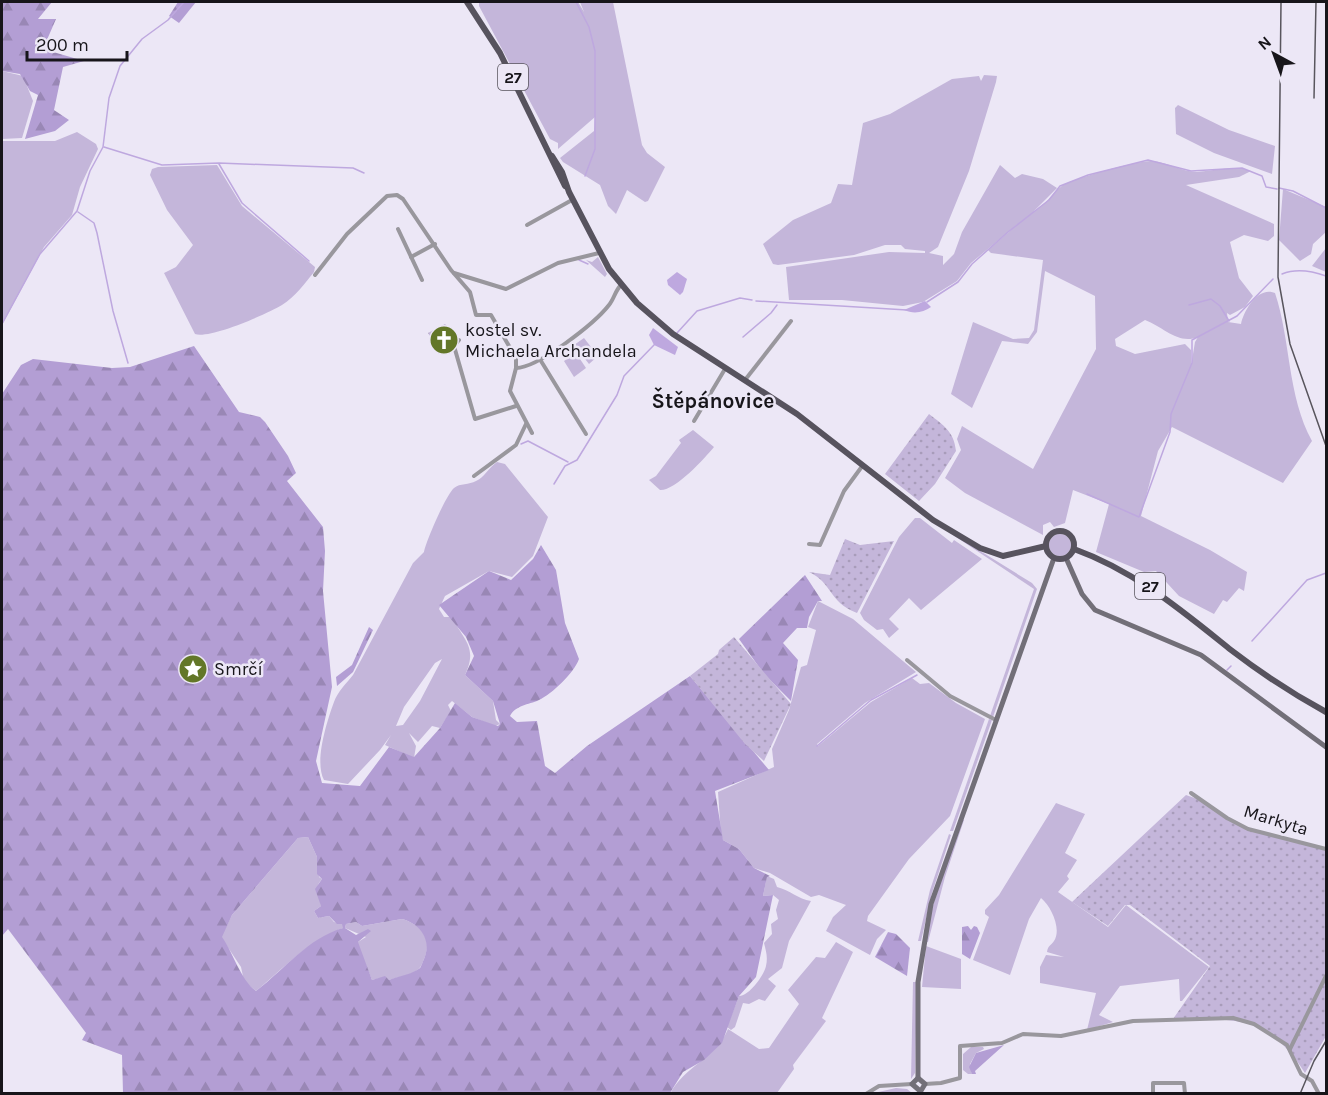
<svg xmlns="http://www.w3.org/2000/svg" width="1328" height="1095" font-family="Karla,sans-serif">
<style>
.grass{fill:#c4b6da;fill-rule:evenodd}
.forest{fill:url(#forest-firs);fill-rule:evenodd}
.cemetery{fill:url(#cemetery-stones)}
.park{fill:url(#park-dots)}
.water{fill:#bea8df}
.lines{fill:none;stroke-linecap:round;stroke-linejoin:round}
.stream{stroke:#bea8df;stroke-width:1.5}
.street{stroke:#99979d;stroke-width:4}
.secondary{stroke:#726f78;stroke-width:5}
.primary{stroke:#57535e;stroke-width:6}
.rail{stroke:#58555d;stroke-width:1.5}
.labels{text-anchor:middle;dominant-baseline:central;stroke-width:5;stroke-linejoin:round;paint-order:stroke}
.shield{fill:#ece7f6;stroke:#57545c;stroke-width:1.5}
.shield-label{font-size:16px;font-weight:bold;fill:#17151a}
.poi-label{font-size:18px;fill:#17151a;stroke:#ece7f6;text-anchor:start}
.street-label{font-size:18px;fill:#17151a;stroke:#ece7f6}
.quarter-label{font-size:21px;font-weight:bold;fill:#17151a;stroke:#ece7f6}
</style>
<defs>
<pattern id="forest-firs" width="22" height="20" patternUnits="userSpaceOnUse" patternTransform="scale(1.5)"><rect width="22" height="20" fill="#b39ed4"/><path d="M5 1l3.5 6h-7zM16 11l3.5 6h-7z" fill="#9987b5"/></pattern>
<pattern id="cemetery-stones" width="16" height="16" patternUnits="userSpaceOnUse" patternTransform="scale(1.5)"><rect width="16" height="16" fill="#c4b6da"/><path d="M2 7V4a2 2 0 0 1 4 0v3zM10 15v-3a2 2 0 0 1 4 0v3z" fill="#a89cba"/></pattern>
<pattern id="park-dots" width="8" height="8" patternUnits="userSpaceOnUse" patternTransform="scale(1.5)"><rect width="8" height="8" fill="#c4b6da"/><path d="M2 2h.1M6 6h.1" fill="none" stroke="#a89cba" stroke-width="1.8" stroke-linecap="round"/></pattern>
</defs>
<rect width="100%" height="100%" fill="#ece7f6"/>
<!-- grass -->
<g class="grass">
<path d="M479 2H578L584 12 580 2H613L642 145 647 153 665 167 648 201 645 202 627 190 616 214 608 206 600 185 563 162 560 158 594 131 595 117 558 149V143L550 139 479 6Z"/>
<path d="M2 71 23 76 33 101 22 138 2 139Z"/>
<path d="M984 75 997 76 996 82 969 171 938 247 929 253 943 256V265L954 254 962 232 1000 165 1015 178 1022 174 1043 179 1057 188 1033 212C1045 206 1053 192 1063 185 1075 178 1139 160 1152 161 1168 162 1182 172 1197 172 1214 171 1234 165 1251 171L1239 177 1186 185 1274 224V236L1268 241 1244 235 1230 242 1239 278 1253 296 1245 307 1230 315 1227 313 1228 322 1241 324C1244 310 1258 286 1275 293 1291 341 1287 395 1312 441L1283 483 1172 427 1158 451 1141 516 1210 550 1247 572 1244 591 1239 588 1227 602 1223 600 1214 614 1179 596 1156 571 1144 572 1096 552 1109 504 1073 490 1065 523 1054 527 1050 522 1043 525V535L965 493 945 478 961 450 957 439 962 426 1033 469 1096 349 1095 296 1045 271 1037 332 1028 344 1002 341 972 408 951 394 973 322 1013 339 1029 338 1034 330 1043 260 991 253 988 250 1025 218 971 263 957 281 923 302 903 306 842 300H789L786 267 889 252 925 253V251L905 249 901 245H885L854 255 778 265 773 264 763 244 793 220 831 203 838 184 852 185 863 123 890 114 952 79 979 76 981 81ZM1145 320C1164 327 1178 345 1198 337L1195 342 1191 366V350L1185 344 1135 354 1116 346 1115 339Z"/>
<path d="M1178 105 1229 130 1275 146 1272 174 1214 153 1176 134 1175 108Z"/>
<path d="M77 132 96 144 98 149 80 187 72 215 44 247 2 325V141H55Z"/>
<path d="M217 165 242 206 315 267 314 272C305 283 295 297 282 305 267 314 210 339 195 334L164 273 176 267 193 245 167 210 150 175 152 169 158 167Z"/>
<path d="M1283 189 1326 207V232L1313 244 1311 254 1300 261 1279 240Z"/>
<path d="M1326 248V272L1312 266Z"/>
<path d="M598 257 607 274 605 277 586 260 592 262Z"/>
<path d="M584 338 598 356 589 364 574 345Z"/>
<path d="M576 353 586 368 574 377 564 361Z"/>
<path d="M693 430 714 447C704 459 675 491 660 490L649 480 656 476 681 443 679 440Z"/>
<path d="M497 462 505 464 548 517 533 556 512 577 489 571 445 596 439 609 444 617H452C464 641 478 647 465 675L493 701 496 720 500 724 495 726 472 717 452 701 448 705 451 711 440 728 432 726 418 742 409 733 416 746 414 758 385 745 391 735 380 750 348 784 324 780C314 762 327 721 334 702 338 691 346 684 353 675L413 563 424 552C426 541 446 495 454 488 460 483 469 485 476 481 484 478 489 467 497 462ZM442 659 420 701 403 725 396 726 404 707 435 663Z"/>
<path d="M915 518H920L952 543 954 540 982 559 921 610 909 598 889 619 899 629 889 638 883 629 877 630 864 620 860 613 899 537Z"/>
<path d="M938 525 1032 583 1037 589 993 717 990 716 1034 589Z"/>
<circle cx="1060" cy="545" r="11"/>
<path d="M818 601 853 619 916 672 865 703 817 744 818 746 871 702 912 678 920 684 929 683 956 703 985 719 950 816 909 859 868 916 867 921 886 930 877 939 870 955 826 931 833 917 846 905 819 895 811 897 770 873 754 868 739 849 723 840 721 835 718 792 774 767 772 749 789 710 801 667 807 665 816 630 808 627Z"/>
<path d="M989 719 992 720 953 831H950Z"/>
<path d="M1056 803 1085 814 1065 853 1077 860 1067 876 1069 879 1058 892 1108 927 1126 905 1209 967 1182 1001H1180L1179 979 1120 986 1099 1015 1113 1022 1087 1030 1096 993 1040 983V967L1046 955 1064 957 1047 952C1048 945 1051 946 1054 941 1062 929 1051 906 1041 898L1029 919 1010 975 973 960 989 917 985 914V910L999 895Z"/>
<path d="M962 819 964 820 945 877 928 942H925L933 905Z"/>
<path d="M949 834 951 835 932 893 921 941H918L930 890Z"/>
<path d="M308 837 317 857 319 877 322 879C312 890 321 894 321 906L314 911 318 918 329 916 334 922 343 924V928C308 941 284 968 256 991L244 981 241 967 221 937 232 915 298 838Z"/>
<path d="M767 876 774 879 777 887C790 890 798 899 811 901L789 941 782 968 768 979 776 986 765 1001 759 999 749 1004 743 1003 735 1027 731 1030 727 1027 739 996C748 997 764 976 766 966 768 957 766 951 764 943L772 934 771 924 778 919 776 910 779 900 773 895 763 896Z"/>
<path d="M402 919C421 924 433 940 424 959 422 964 421 968 416 971 409 976 397 977 389 980L385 977 372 980 358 946V942L366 937 345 928 346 924 356 922 362 926Z"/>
<path d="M836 942 853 952 822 1018 826 1021 793 1065 794 1069 777 1093 670 1094C684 1066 716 1059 728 1029L759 1049 769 1048 799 1004 788 990 816 957 825 958Z"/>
<path d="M926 946 961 959V989L922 987Z"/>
<path d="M913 982H917L915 1073 911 1079Z"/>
<path d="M971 1047H983L984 1049 976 1053 970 1064 972 1074H968L963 1070V1054Z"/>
<path d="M896 1088 907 1089 912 1093H874Z"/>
</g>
<!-- forest -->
<g class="forest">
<path d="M2 2H52L38 19H56L43 49 84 61 63 67 54 110 69 120 55 131 25 139 38 95 30 91 20 74 2 71Z"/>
<path d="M178 2H196L179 23 169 16Z"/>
<path d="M194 346 239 412 260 417 265 422 288 456 296 473 287 481 323 527 325 551 323 591 332 687 316 761 322 783 360 786 389 747 414 757 440 728 455 703 472 717 498 726 500 724 493 701 465 675 474 656 466 637 439 605 489 571 511 580 533 559 541 545 556 570 565 623 579 659C574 673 552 694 539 700 528 705 516 705 510 716L517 722 537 721 545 766 555 773 587 746 690 676 769 770 715 791 723 840 739 849 754 868 770 876 767 877 763 896 773 895 756 977 739 996 722 1043 704 1060 683 1072 670 1093H123L122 1055 82 1040 86 1033 8 929 2 936V394L21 365 33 359 112 368 130 367ZM308 837 317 857V874L322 879 315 889 321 906 314 911 318 918 329 916 337 924H342L343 928C308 938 285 969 256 991 240 979 234 954 222 937L232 915 298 838ZM402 919C421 924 432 941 424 959 423 961 421 967 420 968 413 974 399 976 389 980L385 976 372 980 358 942 371 931 368 929 356 935 345 928 346 924 356 922 362 926Z"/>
<path d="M805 575 822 601H818L809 617 807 628H797L783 643 798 660 791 701 764 674 739 639Z"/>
<path d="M369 627 373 630 353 672 337 686 336 677 352 665Z"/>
<path d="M968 926 971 930 974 926 977 927 980 933 970 959 962 954V927Z"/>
<path d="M888 932 896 934 910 948 907 976 875 957Z"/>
<path d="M1004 1045 975 1071 976 1074H972L969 1067 976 1053Z"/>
</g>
<!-- cemetery -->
<path class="cemetery" d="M445 324 455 335 442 353 428 333Z"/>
<!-- park -->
<g class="park">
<path d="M929 414C943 425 954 431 956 451L935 484 919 501 885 474Z"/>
<path d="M845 539 860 545 894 541 857 613C828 602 833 583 809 572L830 575Z"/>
<path d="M734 637 791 704 764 761 745 744 690 676 718 654 719 650Z"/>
<path d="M1186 795 1203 801 1242 827 1326 849V1036L1305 1073C1267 1013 1236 1020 1173 1019L1210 966 1130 905H1125L1108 926 1072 902Z"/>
</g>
<!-- water -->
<g class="water">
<path d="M677 272 687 279 683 292 680 295 668 285 667 280Z"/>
<path d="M925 301 931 307C923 313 913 314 904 310Z"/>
<path d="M653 328 678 347 675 355 654 345 649 335Z"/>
</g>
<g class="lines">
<!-- stream -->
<g class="stream">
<path d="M576 2 589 27 595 51V149L585 176"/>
<path d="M104 147 162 165 219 163 353 168 364 173"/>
<path d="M219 164 242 203 309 261"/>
<path d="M1279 188 1293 191 1326 208"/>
<path d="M78 212 94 223 97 233 113 311 128 363"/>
<path d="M579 260 588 264"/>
<path d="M1282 274C1297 268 1312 271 1326 276"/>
<path d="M756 301 907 310"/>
<path d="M927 302 958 282 972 264 1008 232 1049 200 1060 186 1088 175 1148 160 1191 171 1242 168 1262 176 1266 187 1277 189"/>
<path d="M1189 305 1211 299 1220 306 1229 321"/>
<path d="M2 324 40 254 77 211 90 171 103 147 109 98 120 66 142 39 168 20 184 2"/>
<path d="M677 333 697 311 740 298 752 300"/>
<path d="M743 337 771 313 777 305"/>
<path d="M521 444 528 441 568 462"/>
<path d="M554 484 565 466 577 460 617 395 624 376 654 345"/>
<path d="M1087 494 1139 517 1170 432 1171 414 1192 363V340L1237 316 1273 279"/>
<path d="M1252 641 1307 580 1326 573"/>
<path d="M1227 670 1231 666"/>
<path d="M817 746 871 700 917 675"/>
</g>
<!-- street -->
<g class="street">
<path d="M527 225 572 200"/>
<path d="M398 229 422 280"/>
<path d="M411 257 435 244"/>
<path d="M454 273 506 289 558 263 599 253"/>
<path d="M315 275 347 234 387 196 397 195 403 199 451 270 470 292 476 315H491L516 358V368L510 391 532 433"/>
<path d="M459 340 454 346 475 419 516 406"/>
<path d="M541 361 586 434"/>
<path d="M516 368C538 368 595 323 609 305 614 299 615 291 621 285"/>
<path d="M745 380 791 321"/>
<path d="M694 421 725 369"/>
<path d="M474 476 516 445 526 424"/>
<path d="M809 544 820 545 844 491 863 465"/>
<path d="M907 660 950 696 994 719"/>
<path d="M1191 793 1227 818 1248 829 1326 849"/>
<path d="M1290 1049 1326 976"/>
<path d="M925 1084 941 1083 960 1078V1046L1002 1043 1023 1034 1061 1036 1133 1021 1233 1018 1254 1024 1287 1045 1301 1074 1312 1081 1319 1094"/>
<path d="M866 1094 879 1086 912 1084"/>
<path d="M1153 1094V1083H1184L1185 1094"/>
</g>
<!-- secondary -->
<g class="secondary">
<path d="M1066 558 1082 594 1095 610 1201 655 1326 747"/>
<path d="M918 1078V982L931 904 1054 558"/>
<path d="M919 1090 912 1084 918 1078 925 1084 919 1094"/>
</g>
<!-- primary -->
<g class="primary">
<path d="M467 2 500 53 565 186"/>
<path d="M552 156 562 172 569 192 609 269 637 303 673 334 797 414 933 520 980 548 1003 556 1046 546"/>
<circle cx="1060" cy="545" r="14"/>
<path d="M1074 549C1135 571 1181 610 1231 650 1261 673 1293 694 1326 712"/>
</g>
<!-- rail -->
<g class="rail">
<path d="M1281 2 1278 277 1290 344 1326 446"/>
<path d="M1314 98 1316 2"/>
<path d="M1300 1094 1314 1061 1326 1041"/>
</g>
</g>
<!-- icons -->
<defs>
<g id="church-disc" transform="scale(1.5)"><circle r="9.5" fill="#637728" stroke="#ece7f6"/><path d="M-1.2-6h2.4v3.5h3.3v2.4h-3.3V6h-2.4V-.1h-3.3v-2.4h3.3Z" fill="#fff"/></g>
<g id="sight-disc" transform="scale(1.5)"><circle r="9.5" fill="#637728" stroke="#ece7f6"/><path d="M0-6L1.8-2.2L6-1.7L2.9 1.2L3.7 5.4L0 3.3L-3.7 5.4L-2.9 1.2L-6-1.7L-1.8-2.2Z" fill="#fff"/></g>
</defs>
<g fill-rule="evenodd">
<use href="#church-disc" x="444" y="340"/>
<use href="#sight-disc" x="193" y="669"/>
</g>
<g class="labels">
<!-- shield labels -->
<g class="shield">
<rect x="498" y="64" width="30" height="26" rx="4.5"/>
<rect x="1135" y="573" width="30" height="26" rx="4.5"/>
</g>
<g class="shield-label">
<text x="513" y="77">27</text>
<text x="1150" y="586">27</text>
</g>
<!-- poi labels -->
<g class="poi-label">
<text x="465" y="330">kostel sv.<tspan x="465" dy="21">Michaela Archandela</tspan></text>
<text x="214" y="669">Smrčí</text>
</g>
<!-- street labels -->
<g class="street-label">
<text transform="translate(1276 820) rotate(17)">Markyta</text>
</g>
<!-- quarter labels -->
<g class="quarter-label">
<text x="713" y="401">Štěpánovice</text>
</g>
</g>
<!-- border -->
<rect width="1328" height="1095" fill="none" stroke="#17151a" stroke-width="6"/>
<!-- north arrow -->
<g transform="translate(1274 54) rotate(319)" stroke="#ece7f6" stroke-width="4.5" paint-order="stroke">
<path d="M0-4.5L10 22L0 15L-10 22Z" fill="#17151a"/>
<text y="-9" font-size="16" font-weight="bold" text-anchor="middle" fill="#17151a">N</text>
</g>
<!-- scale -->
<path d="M27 51v9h100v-9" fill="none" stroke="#17151a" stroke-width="3"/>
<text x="36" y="51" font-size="18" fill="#17151a" stroke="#ece7f6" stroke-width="4.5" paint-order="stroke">200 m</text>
</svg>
